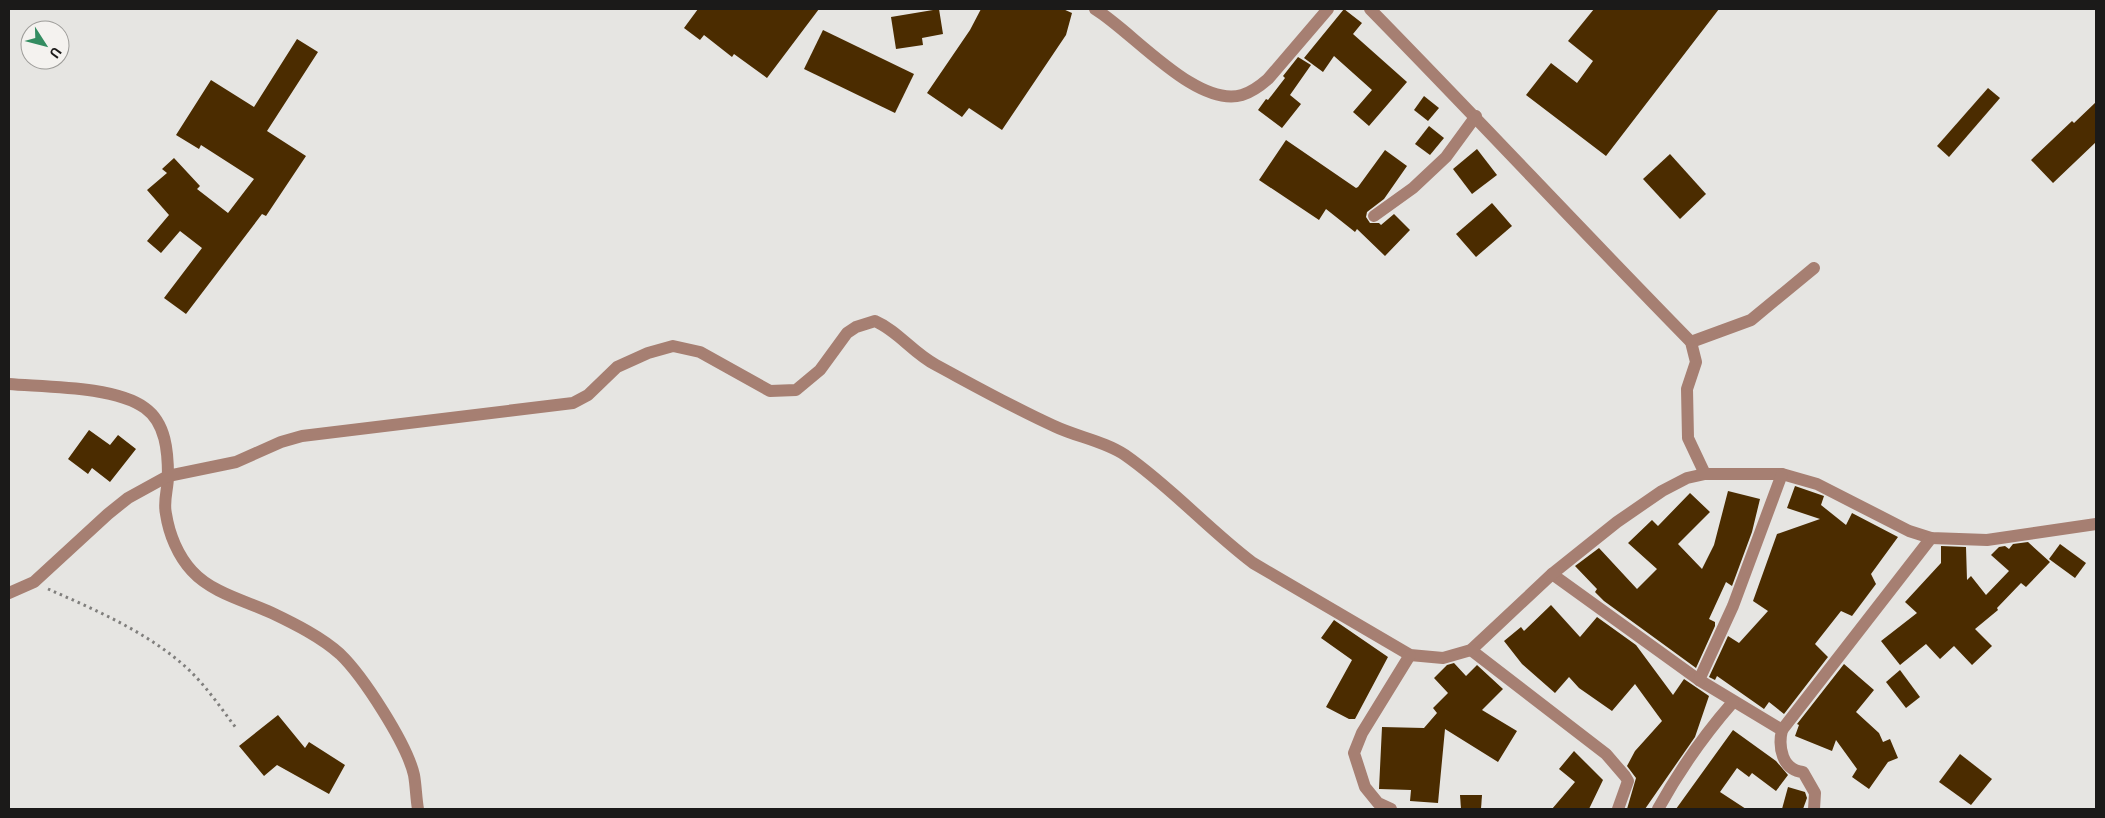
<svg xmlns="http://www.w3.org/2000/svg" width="2105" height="818" font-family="Roboto,sans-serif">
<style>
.building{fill:#4b2c00}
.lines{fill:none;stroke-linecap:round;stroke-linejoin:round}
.path{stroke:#807f7d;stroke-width:3;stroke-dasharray:2.5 4;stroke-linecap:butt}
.street{stroke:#a67f72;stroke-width:12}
</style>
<rect width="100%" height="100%" fill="#e6e5e2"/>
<!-- building -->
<g class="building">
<path d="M698 9H819L767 78 734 54 732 57 704 35 700 40 684 28Z"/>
<path d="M939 9 943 34 922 38 923 45 896 49 891 17Z"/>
<path d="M981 9H1063L1072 13 1066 35 1002 130 969 108 962 117 927 93 970 30Z"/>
<path d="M1344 9 1362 23 1353 34 1407 82 1369 126 1353 112 1372 90 1334 56 1323 72 1304 58Z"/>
<path d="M1594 9H1719L1606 156 1526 95 1551 63 1577 83 1593 61 1568 41Z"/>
<path d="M823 30 914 74 895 113 804 69Z"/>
<path d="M297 39 318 52 267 131 306 156 266 216 262 214 186 314 164 298 202 248 180 231 161 253 147 241 169 215 147 190 167 173 162 169 174 158 200 186 197 189 228 213 254 179 201 145 199 149 176 135 211 80 254 107Z"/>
<path d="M1298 57 1311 65 1290 95 1301 104 1282 128 1258 110 1266 99 1268 100 1285 78 1283 76Z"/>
<path d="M1988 88 2000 98 1949 157 1937 146Z"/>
<path d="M1424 96 1439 108 1428 121 1414 110Z"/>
<path d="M2096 102V142L2053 183 2031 160 2072 121 2074 123Z"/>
<path d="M1429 126 1444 138 1430 155 1415 144Z"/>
<path d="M1286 140 1356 188 1358 187 1385 150 1407 166 1384 199 1367 212 1366 217 1370 223H1379L1381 225 1394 214 1410 230 1385 256 1357 229 1355 232 1326 209 1319 220 1259 180Z"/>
<path d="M1477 149 1497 175 1472 194 1453 169Z"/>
<path d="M1670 154 1706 194 1680 219 1643 179Z"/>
<path d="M1492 203 1512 226 1476 257 1456 234Z"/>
<path d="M89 430 110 445 118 435 136 449 110 482 92 468 88 474 68 459Z"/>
<path d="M1795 486 1824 496 1821 505 1846 525 1852 513 1898 537 1871 574 1876 584 1852 616 1841 611 1815 644 1828 657 1784 714 1769 702 1764 709 1717 676 1715 680 1709 677 1728 636 1739 643 1768 611 1753 601 1777 534 1820 519 1787 508Z"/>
<path d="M1728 491 1760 499 1752 532 1732 586 1726 582 1709 619 1715 622V626L1696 668 1604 601 1595 592 1597 589 1575 566 1599 548 1637 589 1657 569 1628 543 1652 520 1658 526 1690 493 1710 512 1678 544 1702 569 1714 545Z"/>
<path d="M2028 542 2050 562 2026 587 2021 583 1997 608 1998 610 1975 629 1992 646 1972 665 1954 646 1940 659 1926 644 1900 665 1881 641 1917 613 1905 602 1941 563V546L1966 547 1967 580 1971 576 1986 595 2009 571 1991 555 1999 547 2005 546 2009 549 2013 544Z"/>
<path d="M2060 544 2086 563 2075 578 2049 559Z"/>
<path d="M1551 605 1580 637 1597 617 1636 645 1673 695 1684 679 1709 696 1695 737 1645 809H1627L1636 778 1627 766 1635 751 1662 721 1635 684 1612 711 1579 688 1569 677 1555 693 1522 664 1504 641 1521 627 1524 631Z"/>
<path d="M1334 620 1388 657 1355 719H1349L1326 707 1352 660 1321 638Z"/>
<path d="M1454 663 1466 676 1477 665 1503 689 1482 710 1517 731 1498 762 1445 729 1438 803 1410 801 1411 790 1379 789 1382 727 1424 728 1437 713 1433 708 1448 693 1434 678 1447 665Z"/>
<path d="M1844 664 1874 690 1856 712 1879 733 1883 742 1890 739 1898 758 1888 762 1869 789 1852 777 1857 769 1836 740 1832 751 1795 736 1799 725 1797 724Z"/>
<path d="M1900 670 1920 697 1906 708 1886 682Z"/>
<path d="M278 715 305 748 309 742 345 765 329 794 277 765 264 776 239 746Z"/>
<path d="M1733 730 1776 761 1788 775 1776 791 1752 773 1749 777 1737 768 1720 792 1746 809H1676Z"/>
<path d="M1574 751 1603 780 1589 809H1552L1575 782 1559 769Z"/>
<path d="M1960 754 1992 779 1971 805 1939 782Z"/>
<path d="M1788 787 1805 792 1807 798 1803 809H1782Z"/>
<path d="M1460 795H1482L1481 809H1461Z"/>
</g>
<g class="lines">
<!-- path -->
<path class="path" d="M48 589C96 610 149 633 188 669 206 686 221 708 236 728"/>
<!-- street -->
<g class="street">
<path d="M1095 9C1133 32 1196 108 1242 95 1252 92 1260 86 1268 79L1328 9"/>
<path d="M1370 9C1478 119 1583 232 1691 342L1696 362 1687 389 1688 438 1705 474"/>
<path d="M1374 216 1413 188 1446 157 1476 116"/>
<path d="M1691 342 1751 320 1814 268"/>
<path d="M9 384C46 387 115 386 145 408 166 423 168 452 168 476 168 489 163 501 166 514 169 534 178 556 192 571 212 593 246 601 272 613 295 624 321 637 340 654 363 676 407 744 414 775 416 786 416 798 418 809"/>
<path d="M1552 574 1699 680 1782 730C1778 747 1782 770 1803 772L1815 793 1814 809"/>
<path d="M9 593 34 582 108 514 128 498 168 476 236 462 281 442 302 436 573 403 588 395 617 367 648 353 673 346 700 352 770 391 796 390 820 370 847 333 856 327 875 321C898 331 913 353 936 365 975 386 1014 408 1054 426 1077 437 1104 441 1125 455 1171 487 1208 529 1253 563L1410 655 1443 658 1471 650 1552 574 1617 522 1662 491 1687 478 1705 474H1782L1817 484 1909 531 1931 538 1987 540 2096 524"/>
<path d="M1471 650 1606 754 1625 776 1628 781 1618 809"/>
<path d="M1699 680 1733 606 1782 474"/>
<path d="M1782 730 1931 538"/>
<path d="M1391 809 1378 803 1365 787 1354 753 1362 733 1410 655"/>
<path d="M1658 809C1679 771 1704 735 1733 702"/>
</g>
</g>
<!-- border -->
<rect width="2105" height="818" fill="none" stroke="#1b1a19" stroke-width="20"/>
<!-- north arrow -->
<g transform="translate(45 45) rotate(126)"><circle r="24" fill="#f4f2ef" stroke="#9d9c99"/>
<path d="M0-4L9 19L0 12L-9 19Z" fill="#338c61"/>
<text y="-8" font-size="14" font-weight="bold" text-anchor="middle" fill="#1b1a19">U</text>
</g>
</svg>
